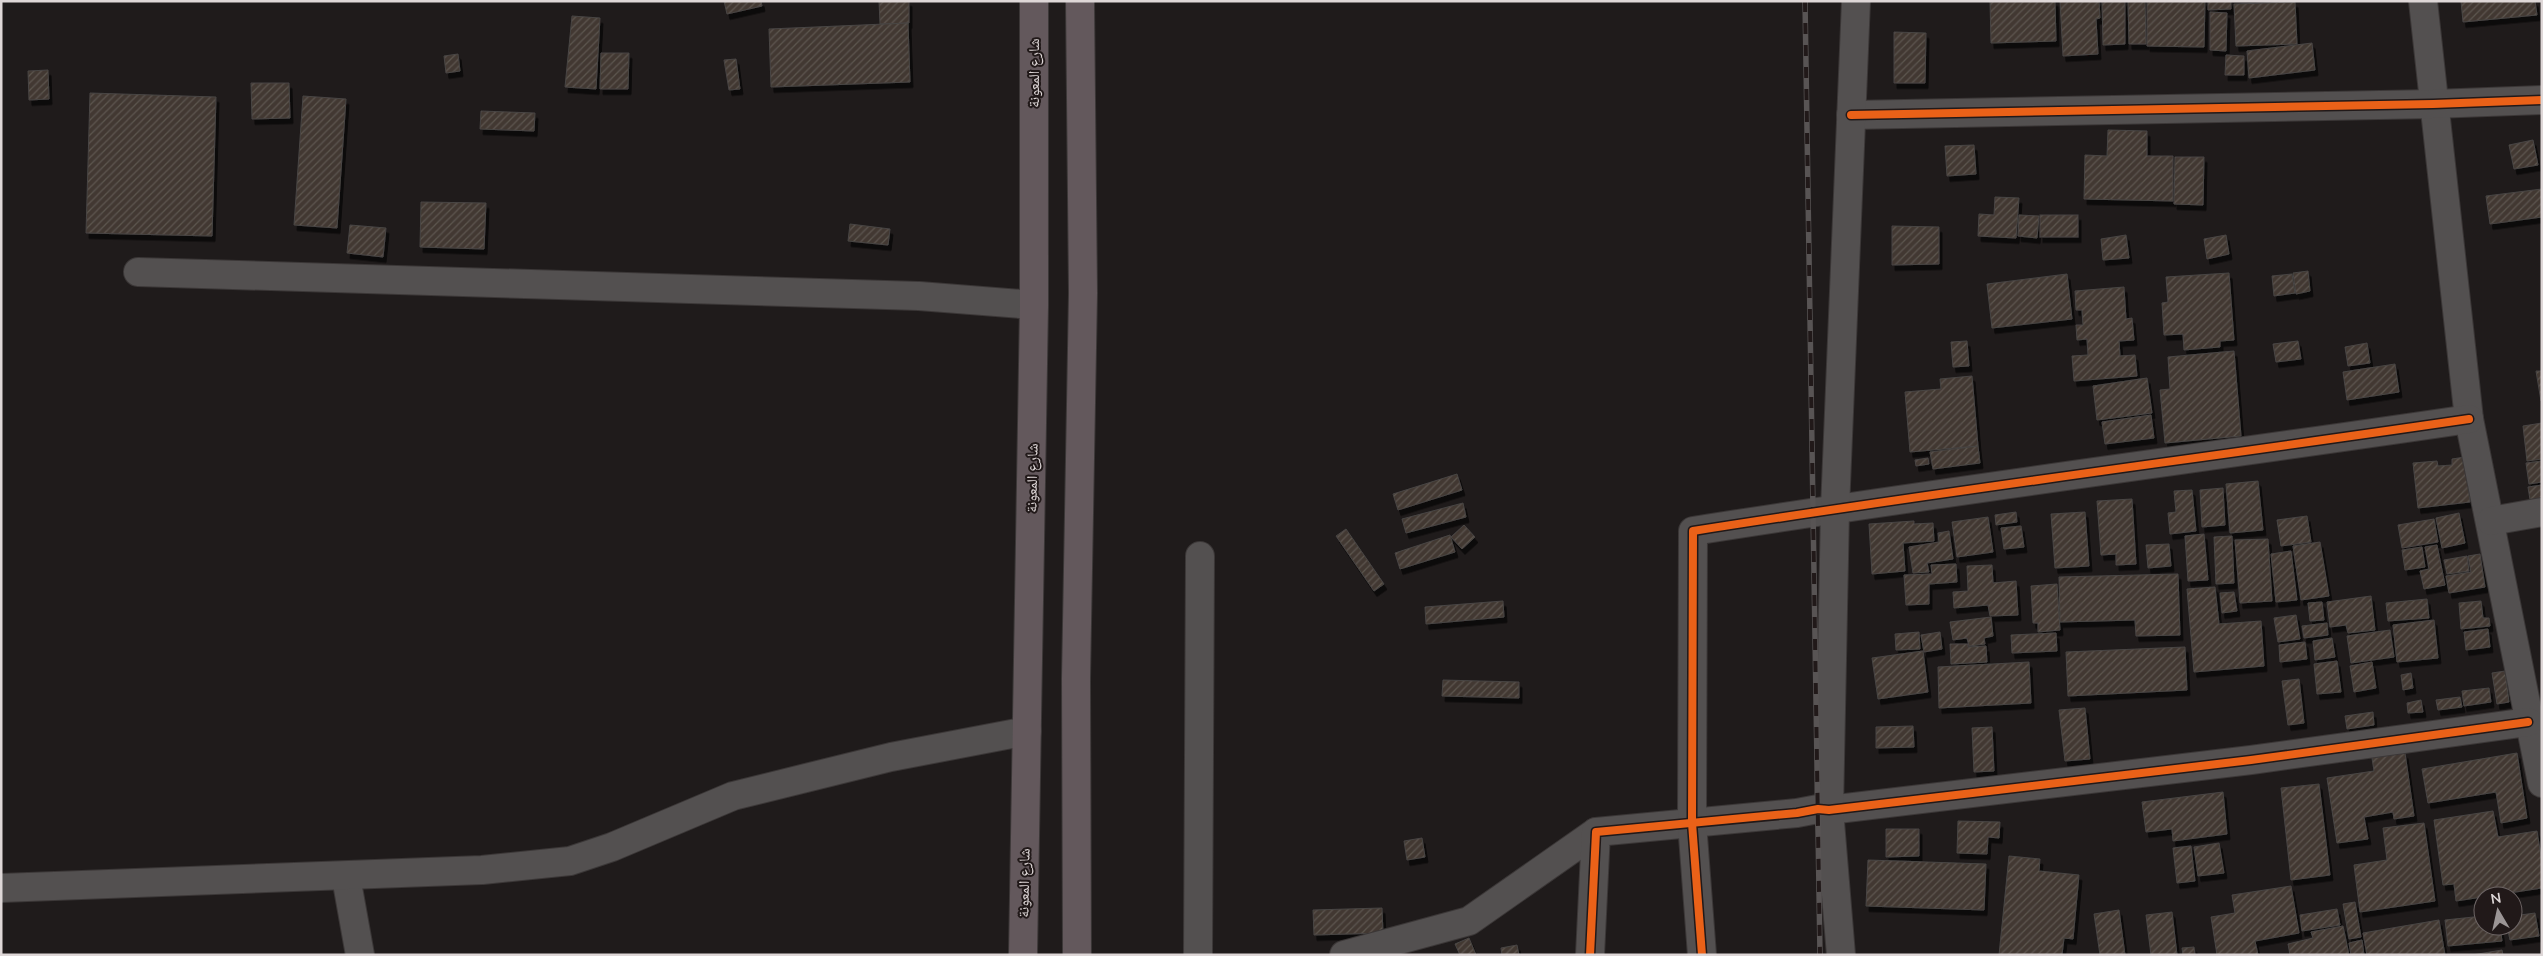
<svg xmlns="http://www.w3.org/2000/svg" width="2543" height="956" font-family="'Nunito Sans','Noto Naskh Arabic',sans-serif">
<style>
.building{fill:url(#building-hatch);stroke:#484544;filter:url(#shadow)}
.lines{fill:none;stroke-linecap:round;stroke-linejoin:round}
.minor-casing{stroke:#3b3737;stroke-width:30}
.highway-casing{stroke:#3b3737;stroke-width:30}
.minor{stroke:#535050;stroke-width:28}
.highway{stroke:#63585c;stroke-width:28}
.rail-casing{stroke:#585454;stroke-width:5.5}
.rail{stroke:#211919;stroke-width:4;stroke-dasharray:11;stroke-linecap:butt}
.cycleway-casing{stroke:#211919;stroke-width:11}
.cycleway{stroke:#ea6118;stroke-width:8}
.labels{text-anchor:middle;dominant-baseline:central;stroke-width:4;stroke-linejoin:round;paint-order:stroke}
.street-label{font-size:15px;fill:#ded7d7;stroke:#211919}
</style>
<defs>
<pattern id="building-hatch" width="6" height="6" patternUnits="userSpaceOnUse" patternTransform="scale(1.25)"><rect width="6" height="6" fill="#423932"/><path d="M-1 1l2-2M0 6l6-6M5 7l2-2" fill="none" stroke="#5d554f"/></pattern>
<filter id="shadow"><feDropShadow dx="3" dy="5.5" stdDeviation="0" flood-color="#0009"/></filter>
</defs>
<rect width="100%" height="100%" fill="#1f1b1b"/>
<!-- building -->
<g class="building">
<path d="M724 1H761L762 6 727 14Z"/>
<path d="M879 1H909V23L880 24Z"/>
<path d="M1990 1H2055L2056 41 1991 43Z"/>
<path d="M2060 1H2099L2100 18 2096 19 2098 54 2063 56Z"/>
<path d="M2102 1H2125V44L2103 45Z"/>
<path d="M2128 1H2145L2146 44H2129Z"/>
<path d="M2147 1H2205L2204 47 2147 46Z"/>
<path d="M2208 1H2231V9L2208 10Z"/>
<path d="M2461 1H2535L2537 15 2463 22Z"/>
<path d="M2295 2 2297 44 2236 46 2234 4Z"/>
<path d="M2210 12 2227 13 2226 51 2210 50Z"/>
<path d="M572 16 600 18 596 89 565 87Z"/>
<path d="M908 23 910 82 771 87 769 29Z"/>
<path d="M1894 32 1926 33 1925 83H1894Z"/>
<path d="M2312 43 2315 70 2249 78 2247 51Z"/>
<path d="M601 53H629L628 89H600Z"/>
<path d="M458 54 460 71 446 73 444 56Z"/>
<path d="M2226 55 2244 56V75H2225Z"/>
<path d="M736 59 740 89 729 90 724 60Z"/>
<path d="M48 70 49 99 29 100 28 71Z"/>
<path d="M251 83H289L290 118 252 119Z"/>
<path d="M90 93 216 97 212 236 86 233Z"/>
<path d="M303 96 346 99 337 228 294 225Z"/>
<path d="M481 111 535 113 534 131 480 129Z"/>
<path d="M2108 130 2147 131V156H2173V201L2084 199 2085 155 2107 156Z"/>
<path d="M2533 140 2538 165 2514 169 2509 145Z"/>
<path d="M1974 145 1976 174 1947 176 1945 146Z"/>
<path d="M2175 157H2204L2203 205 2174 204Z"/>
<path d="M2542 189V217L2490 224 2486 196Z"/>
<path d="M1995 197 2019 198 2016 238 1978 236 1979 214 1994 215Z"/>
<path d="M421 202 486 203 484 249 420 247Z"/>
<path d="M2019 215 2039 216 2037 238 2018 236Z"/>
<rect x="2040" y="215" width="38" height="22"/>
<path d="M850 224 890 229 888 245 848 241Z"/>
<path d="M350 225 386 228 383 257 347 253Z"/>
<path d="M1892 226 1939 227V264L1892 265Z"/>
<path d="M2126 235 2129 258 2103 260 2101 239Z"/>
<path d="M2226 235 2229 254 2207 259 2204 239Z"/>
<path d="M2308 271 2310 291 2296 294 2293 273Z"/>
<path d="M2229 273 2234 340 2220 341V347L2184 350 2183 334 2164 335 2162 303 2168 302 2166 277Z"/>
<path d="M2067 274 2072 319 1992 328 1987 284Z"/>
<path d="M2292 274 2295 293 2274 296 2272 276Z"/>
<path d="M2124 287 2126 319 2132 318 2134 340 2119 341 2120 356 2135 355 2137 376 2074 381 2072 356 2088 355 2087 339 2077 340 2076 325H2083L2082 310H2076L2075 291Z"/>
<path d="M1967 341 1969 366 1953 367 1951 342Z"/>
<path d="M2298 341 2301 359 2276 362 2273 344Z"/>
<path d="M2367 343 2370 363 2348 366 2345 347Z"/>
<path d="M2234 351 2241 436 2165 443 2160 390 2170 389 2168 357Z"/>
<path d="M2395 364 2399 392 2347 400 2343 372Z"/>
<path d="M2536 371H2542V401H2541Z"/>
<path d="M1972 376 1978 446 1910 452 1905 392 1941 389 1940 379Z"/>
<path d="M2147 378 2152 413 2097 420 2093 386Z"/>
<path d="M2151 415 2154 438 2105 444 2102 422Z"/>
<path d="M2542 423V459L2527 461 2523 426Z"/>
<path d="M1978 446 1980 463 1933 469 1930 452Z"/>
<path d="M2465 457 2470 502 2418 508 2413 463 2437 461 2438 466 2452 465V459Z"/>
<path d="M1928 458 1929 464 1916 466 1915 460Z"/>
<path d="M2542 461V482L2529 484 2526 463Z"/>
<path d="M1457 474 1462 490 1398 510 1393 494Z"/>
<path d="M2258 481 2263 530 2230 533 2226 484Z"/>
<path d="M2542 485V505L2531 506 2528 487Z"/>
<path d="M2223 488 2225 525 2202 527 2200 490Z"/>
<path d="M2192 490 2196 531 2170 534 2168 513 2176 512 2174 491Z"/>
<path d="M2132 499 2136 564 2116 565V554L2101 555 2097 501Z"/>
<path d="M1463 503 1466 517 1406 533 1402 519Z"/>
<path d="M2016 512 2017 522 1996 525 1995 515Z"/>
<path d="M2085 512 2089 566 2055 568 2051 514Z"/>
<path d="M2459 513 2465 543 2442 548 2436 518Z"/>
<path d="M2307 516 2311 542 2281 546 2277 520Z"/>
<path d="M1988 517 1993 552 1957 557 1952 522Z"/>
<path d="M2434 519 2438 542 2402 548 2398 525Z"/>
<path d="M1914 521V524L1933 523 1934 541 1903 543 1905 571 1872 574 1869 524Z"/>
<path d="M1464 525 1475 537 1462 549 1451 537Z"/>
<path d="M2021 526 2024 547 2004 549 2001 528Z"/>
<path d="M1346 529 1384 584 1374 591 1336 536Z"/>
<path d="M1949 531 1953 559 1927 563 1929 572 1913 573 1909 547 1939 542 1938 533Z"/>
<path d="M2204 534 2208 580 2188 581 2185 536Z"/>
<path d="M1450 535 1455 552 1400 569 1395 553Z"/>
<path d="M2232 536 2234 583 2216 584 2214 537Z"/>
<path d="M2268 539 2272 601 2240 603 2235 540Z"/>
<path d="M2320 542 2329 596 2301 600 2293 546Z"/>
<path d="M2169 544 2171 566 2148 568 2146 545Z"/>
<path d="M2437 545 2445 585 2424 589 2420 571 2429 569 2425 547Z"/>
<path d="M2422 547 2425 567 2405 570 2402 550Z"/>
<path d="M2291 551 2297 600 2276 602 2271 554Z"/>
<path d="M2480 554 2485 587 2449 593 2446 576 2471 572 2468 556Z"/>
<path d="M2467 556 2469 571 2447 574 2444 560Z"/>
<path d="M1956 564 1957 582 1929 584V604L1906 605 1904 575 1932 574 1931 565Z"/>
<path d="M1992 565 1993 583 2016 581 2018 615 1990 616 1988 605 1954 608 1953 592 1968 591 1967 566Z"/>
<path d="M2178 574 2180 635 2136 636 2135 620 2060 622 2059 577Z"/>
<path d="M2057 584 2060 630 2038 632V623H2033L2031 586Z"/>
<path d="M2215 587 2219 624 2261 621 2264 666 2194 672 2187 589Z"/>
<path d="M2234 592 2237 611 2222 613 2220 593Z"/>
<path d="M2371 596 2375 630 2348 633 2346 625 2330 627 2327 602Z"/>
<path d="M2427 599 2429 618 2388 621 2386 603Z"/>
<path d="M1503 601 1504 617 1426 624 1425 607Z"/>
<path d="M2481 601 2483 618H2489L2490 626 2461 629 2459 603Z"/>
<path d="M2322 602 2324 620 2310 621 2308 603Z"/>
<path d="M2296 615 2300 639 2278 642 2274 618Z"/>
<path d="M1991 617 1993 636 1984 638 1985 644 1969 646 1967 638 1953 640 1950 622Z"/>
<path d="M2434 620 2438 658 2397 662 2393 625Z"/>
<path d="M2327 623 2328 635 2304 638 2302 626Z"/>
<path d="M2488 629 2490 647 2466 650 2464 632Z"/>
<path d="M2390 630 2394 657 2351 663 2347 636Z"/>
<path d="M1919 632 1920 649 1896 650 1895 634Z"/>
<path d="M1940 632 1942 649 1924 652 1921 635Z"/>
<path d="M2056 633 2057 651 2012 653 2011 635Z"/>
<path d="M2332 638 2335 657 2315 660 2313 641Z"/>
<path d="M2305 642 2307 659 2280 662 2279 645Z"/>
<path d="M1950 644H1968V647L1986 646 1987 662 1951 664Z"/>
<path d="M2185 647 2187 690 2068 696 2066 652Z"/>
<path d="M1923 651 1928 692 1878 699 1872 658Z"/>
<path d="M2337 661 2341 692 2317 694 2314 664Z"/>
<path d="M2029 662 2031 703 1939 708 1938 667Z"/>
<path d="M2372 662 2376 688 2354 692 2350 666Z"/>
<path d="M2505 671 2509 702 2497 704 2492 673Z"/>
<path d="M2411 673 2413 688 2403 690 2401 675Z"/>
<path d="M2299 679 2304 723 2288 725 2282 681Z"/>
<path d="M1443 680 1519 682V698L1442 696Z"/>
<path d="M2489 688 2491 702 2464 706 2462 691Z"/>
<path d="M2460 697 2462 707 2438 710 2436 700Z"/>
<path d="M2421 700 2423 712 2408 713 2407 703Z"/>
<path d="M2085 708 2090 759 2065 761 2059 710Z"/>
<path d="M2373 712 2374 725 2347 729 2345 716Z"/>
<path d="M1913 726 1914 747 1876 748V727Z"/>
<path d="M1992 727 1994 771 1974 772 1972 728Z"/>
<path d="M2405 753 2414 816 2394 819 2393 812 2364 817 2368 839 2337 843 2327 778 2374 771 2372 758Z"/>
<path d="M2517 753 2527 818 2501 823 2496 792 2428 803 2422 769Z"/>
<path d="M2319 784 2330 875 2291 880 2281 788Z"/>
<path d="M2223 792 2227 834 2173 841 2172 829 2146 832 2142 802Z"/>
<path d="M2493 811 2498 837 2537 831 2542 863V888L2456 901 2454 884 2443 885 2434 820Z"/>
<path d="M1958 821 2000 822 1999 838 1988 837 1987 854 1957 853Z"/>
<path d="M2424 823 2435 901 2360 912 2354 865 2387 860 2383 828Z"/>
<path d="M1886 829H1919V856L1886 857Z"/>
<path d="M1422 838 1425 857 1407 860 1404 841Z"/>
<path d="M2219 843 2224 873 2198 876 2194 847Z"/>
<path d="M2191 846 2195 881 2177 883 2173 848Z"/>
<path d="M2009 856 2040 859 2039 871 2079 875 2073 939 2064 938 2062 955H1999Z"/>
<path d="M1868 860 1986 864 1984 910 1866 906Z"/>
<path d="M2291 886 2299 933 2255 941 2258 955H2217L2211 917 2235 913 2232 895Z"/>
<path d="M2355 902 2361 937 2349 939 2343 904Z"/>
<path d="M1382 908 1383 933 1314 935 1313 910Z"/>
<path d="M2337 909 2340 925 2302 931 2300 915Z"/>
<path d="M2119 910 2125 955H2100L2094 914Z"/>
<path d="M2172 912 2177 955H2151L2146 915Z"/>
<path d="M2535 913 2539 936 2510 940 2507 926H2513V916Z"/>
<path d="M2483 916V926H2500L2502 941 2448 946 2445 920Z"/>
<path d="M2439 920 2445 955H2367L2363 933Z"/>
<path d="M2343 926 2349 955H2290L2288 944 2313 938 2311 932Z"/>
<path d="M1469 938 1476 955H1460L1455 944Z"/>
<path d="M2362 940 2364 955H2351L2349 943Z"/>
<path d="M1517 945 1519 955H1502L1501 948Z"/>
<path d="M2194 947 2195 955H2183L2182 948Z"/>
<path d="M2502 950 2503 955H2472Z"/>
</g>
<g class="lines">
<!-- minor casing -->
<g class="minor-casing">
<g id="minor">
<path d="M2423 1 2469 419 2542 783"/>
<path d="M1851 115 2433 104 2542 100"/>
<path d="M138 272 919 296 1034 305"/>
<path d="M2491 521 2542 512"/>
<path d="M346 877 360 955"/>
<path d="M1 888 482 870 570 861 612 847 733 796 891 757 1027 731"/>
<path d="M1198 955 1200 556"/>
<path d="M1344 955 1469 921 1596 832"/>
<path d="M1590 955 1596 832 1797 813 1818 809 1829 810 2251 760 2528 722"/>
<path d="M1702 955 1692 823 1693 531C1951 490 2211 457 2469 419"/>
<path d="M1841 955 1829 810 1835 509 1856 1"/>
</g>
</g>
<!-- highway casing -->
<g class="highway-casing">
<g id="highway">
<path d="M1023 955 1034 305V1"/>
<path d="M1077 955 1076 679 1083 293 1080 1"/>
</g>
</g>
<!-- minor -->
<use href="#minor" class="minor"/>
<!-- highway -->
<use href="#highway" class="highway"/>
<!-- rail casing -->
<g class="rail-casing">
<path id="rail" d="M1805 1 1820 955"/>
</g>
<!-- rail -->
<use href="#rail" class="rail"/>
<!-- cycleway casing -->
<g class="cycleway-casing">
<g id="cycleway">
<path d="M1851 115 2433 104 2542 100"/>
<path d="M1590 955 1596 832 1797 813 1818 809 1829 810 2251 760 2528 722"/>
<path d="M1702 955 1692 823 1693 531C1951 490 2211 457 2469 419"/>
</g>
</g>
<!-- cycleway -->
<use href="#cycleway" class="cycleway"/>
</g>
<g class="labels">
<!-- street labels -->
<g class="street-label">
<text transform="translate(1034 73) rotate(-90)">شارع المعونة</text>
<text transform="translate(1032 478) rotate(-89)">شارع المعونة</text>
<text transform="translate(1024 883) rotate(-89)">شارع المعونة</text>
</g>
</g>
<!-- border -->
<rect width="2543" height="956" fill="none" stroke="#ded7d7" stroke-width="5"/>
<!-- north arrow -->
<g transform="translate(2498 911) rotate(351)"><circle r="24" fill="#211919" stroke="#6d6565"/>
<path d="M0-4L9 19L0 12L-9 19Z" fill="#9b9595"/>
<text y="-8" font-size="14" font-weight="bold" text-anchor="middle" fill="#ded7d7">N</text>
</g>
</svg>
